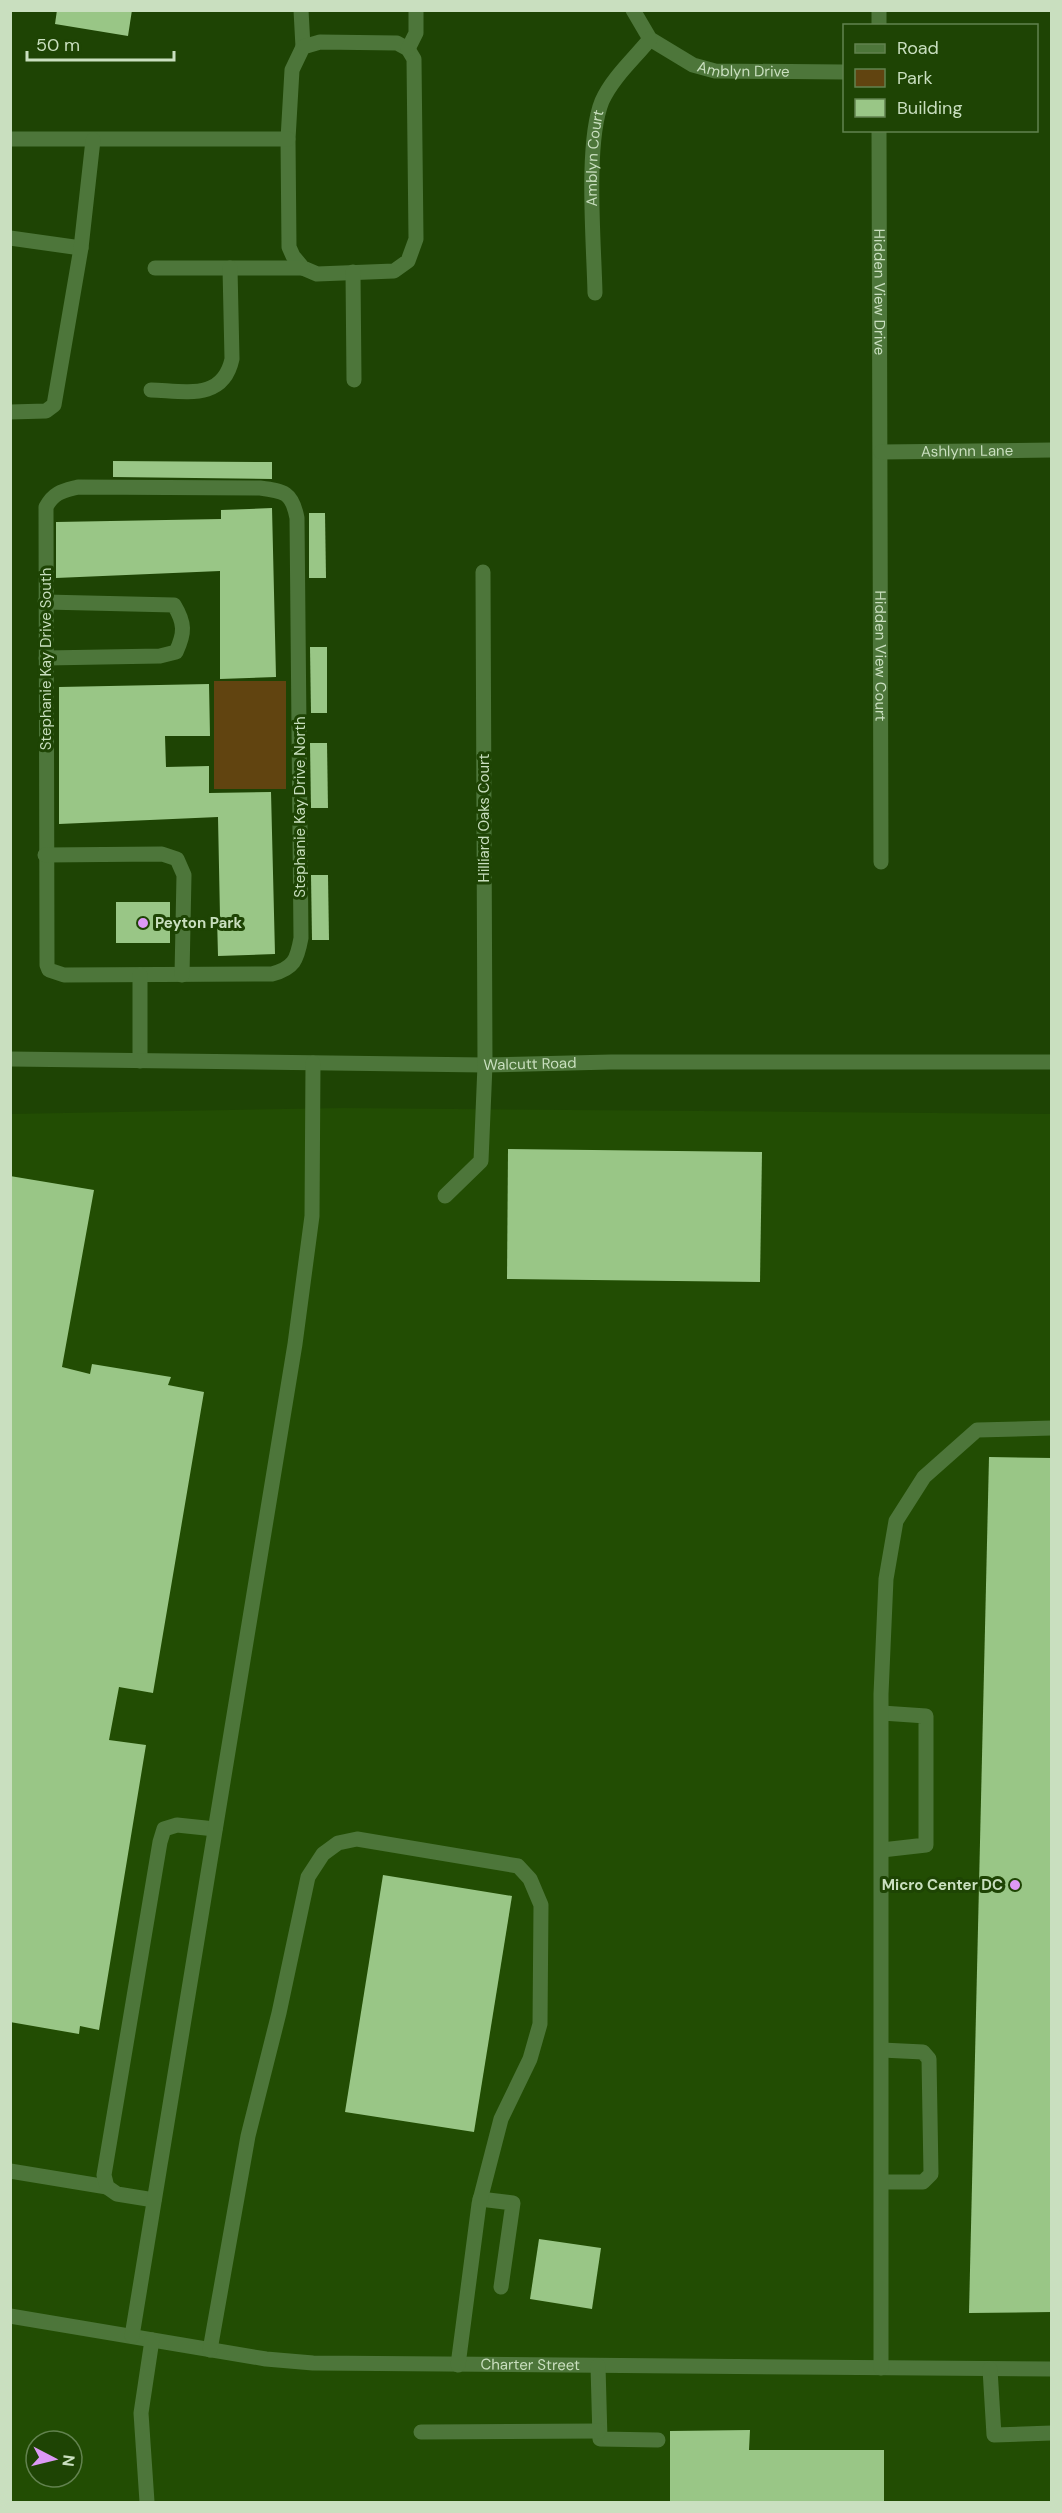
<svg xmlns="http://www.w3.org/2000/svg" width="1062" height="2513" font-family="'DM Sans',sans-serif">
<style>
.built{fill:#224d03;fill-rule:evenodd}
.green{fill:#614410}
.building{fill:#99c686}
.lines{fill:none;stroke-linecap:round;stroke-linejoin:round}
.minor{stroke:#4d763a;stroke-width:15}
.poi-dot{fill:#dc99f5;stroke:#1e4404;stroke-width:2}
.labels{text-anchor:middle;dominant-baseline:central;stroke-width:6;stroke-linejoin:round;paint-order:stroke}
.street-label{font-size:15px;fill:#c9dfbf;stroke:#1e4404}
.poi-label{font-size:15px;font-weight:bold;fill:#c9dfbf;stroke:#1e4404;text-anchor:start}
</style>
<rect width="100%" height="100%" fill="#1e4404"/>
<!-- built -->
<path class="built" d="M343 1108 1051 1114V2502H11L10 1114ZM36 2441H72V2477H36Z"/>
<!-- green -->
<rect class="green" x="214" y="681" width="72" height="108"/>
<!-- building -->
<g class="building">
<path d="M57 10H132L128 36 55 24Z"/>
<path d="M113 461 272 462V479L113 477Z"/>
<path d="M272 508 276 677 220 679V571L56 578V522L221 519V510Z"/>
<path d="M309 513H325L326 578H309Z"/>
<path d="M310 647H327V713H311Z"/>
<path d="M209 684 210 736H165L166 767 209 766V793L271 792 275 954 218 956 217 917H220L218 817 59 824V687Z"/>
<path d="M310 743H327L328 808H311Z"/>
<path d="M311 875H328L329 940H312Z"/>
<rect x="116" y="902" width="54" height="41"/>
<path d="M508 1149 762 1152 760 1282 507 1279Z"/>
<path d="M10 1176 94 1190 62 1367 90 1374 92 1364 171 1377 168 1385 204 1392 153 1693 119 1687 109 1740 146 1745 99 2030 80 2026 79 2034 10 2022Z"/>
<path d="M989 1457 1052 1458V2312L969 2313Z"/>
<path d="M383 1875 512 1896 474 2132 345 2112Z"/>
<path d="M539 2239 601 2248 592 2309 530 2299Z"/>
<path d="M750 2430 749 2450H884V2502H670V2431Z"/>
</g>
<g class="lines">
<!-- minor -->
<g class="minor">
<path d="M301 10 303 47"/>
<path id="s1" d="M633 10 650 39 693 65 715 71 844 72"/>
<path d="M879 26V10"/>
<path d="M320 42 397 43 408 49 414 59 416 239 408 261 394 271 317 274 303 268 293 256 289 247 288 139 292 70 303 47Z"/>
<path d="M408 49 416 33V10"/>
<path id="s2" d="M879 130 881 862"/>
<path d="M10 139H288"/>
<path d="M10 238 81 248"/>
<path d="M155 268H303"/>
<path d="M353 272 354 380"/>
<path id="s3" d="M595 293C594 244 585 143 602 101 613 77 634 59 650 39"/>
<path d="M151 390C185 391 223 401 232 359L230 268"/>
<path d="M10 412 46 411 54 405 81 248 93 140"/>
<path id="s4" d="M881 452 1052 450"/>
<path d="M78 487 260 488C284 491 292 492 297 518L301 938C297 960 294 968 272 974L64 975 49 970 47 965 46 507C54 492 63 491 78 487Z"/>
<path d="M45 602 174 605C185 623 185 633 176 652L160 656 46 658"/>
<path d="M45 855 162 854 177 859 184 875 182 975"/>
<path d="M140 975V1061"/>
<path id="s5" d="M10 1059 485 1065 611 1062H1052"/>
<path d="M445 1196 481 1161 485 1065 483 572"/>
<path d="M882 1713 926 1716V1845L882 1850"/>
<path d="M10 2171 107 2187"/>
<path d="M882 2182H923L931 2174 929 2059 923 2052 882 2050"/>
<path d="M480 2199 513 2203 501 2287"/>
<path d="M154 2200 117 2194 107 2187 104 2175 160 1842 164 1829 177 1825 215 1829"/>
<path id="s6" d="M10 2316 266 2359 313 2363 1052 2369"/>
<path d="M132 2336 295 1344 312 1216 313 1063"/>
<path d="M210 2350 248 2136 279 2013 308 1877 323 1854 338 1843 357 1839 518 1866 530 1879 541 1905 540 2024 530 2059 501 2119 479 2204 458 2365"/>
<path d="M598 2366 600 2439 658 2440"/>
<path d="M881 2368V1694L886 1579 896 1521 924 1477 977 1430 1052 1428"/>
<path d="M990 2369 994 2435 1052 2433"/>
<path d="M421 2432 599 2431"/>
<path d="M147 2502 141 2413 152 2340"/>
</g>
</g>
<!-- markers -->
<g class="poi-dot">
<circle cx="143" cy="923" r="6"/>
<circle cx="1015" cy="1885" r="6"/>
</g>
<g class="labels">
<!-- street labels -->
<g class="street-label">
<text stroke="none"><textPath href="#s1" startOffset="135">Amblyn Drive</textPath></text>
<text stroke="none"><textPath href="#s3" startOffset="135">Amblyn Court</textPath></text>
<text stroke="none"><textPath href="#s2" startOffset="162">Hidden View Drive</textPath></text>
<text stroke="none"><textPath href="#s4" startOffset="86">Ashlynn Lane</textPath></text>
<text stroke="none"><textPath href="#s2" startOffset="526">Hidden View Court</textPath></text>
<text transform="translate(46 659) rotate(-90)">Stephanie Kay Drive South</text>
<text transform="translate(300 807) rotate(-90)">Stephanie Kay Drive North</text>
<text transform="translate(484 818) rotate(-90)">Hilliard Oaks Court</text>
<text stroke="none"><textPath href="#s5" startOffset="520">Walcutt Road</textPath></text>
<text stroke="none"><textPath href="#s6" startOffset="524">Charter Street</textPath></text>
</g>
<!-- poi labels -->
<g class="poi-label">
<text x="155" y="923">Peyton Park</text>
<text x="1003" y="1885" text-anchor="end">Micro Center DC</text>
</g>
</g>
<!-- border -->
<rect width="1062" height="2513" fill="none" stroke="#c9dfbf" stroke-width="24"/>
<!-- legend -->
<rect x="843" y="24" width="195" height="108" fill="#1e4404" stroke="#62824f" stroke-width="1.5"/>
<rect x="855" y="44" width="30" height="9" fill="#4d763a" stroke="#62824f" stroke-width="1.5"/>
<text x="897" y="54" font-size="18" fill="#c9dfbf">Road</text>
<rect x="855" y="69" width="30" height="18" fill="#614410" stroke="#62824f" stroke-width="1.5"/>
<text x="897" y="84" font-size="18" fill="#c9dfbf">Park</text>
<rect x="855" y="99" width="30" height="18" fill="#99c686" stroke="#62824f" stroke-width="1.5"/>
<text x="897" y="114" font-size="18" fill="#c9dfbf">Building</text>
<!-- north arrow -->
<g transform="translate(54 2459) rotate(97)"><circle r="28" fill="#1e4404" stroke="#62824f" stroke-width="1.5"/>
<path d="M0-4.5L10 22L0 15L-10 22Z" fill="#dc99f5"/>
<text y="-9" font-size="16" font-weight="bold" text-anchor="middle" fill="#c9dfbf">N</text>
</g>
<!-- scale -->
<path d="M27 51v9h147v-9" fill="none" stroke="#c9dfbf" stroke-width="3"/>
<text x="36" y="51" font-size="18" fill="#c9dfbf" stroke="#1e4404" stroke-width="4.5" paint-order="stroke">50 m</text>
</svg>
